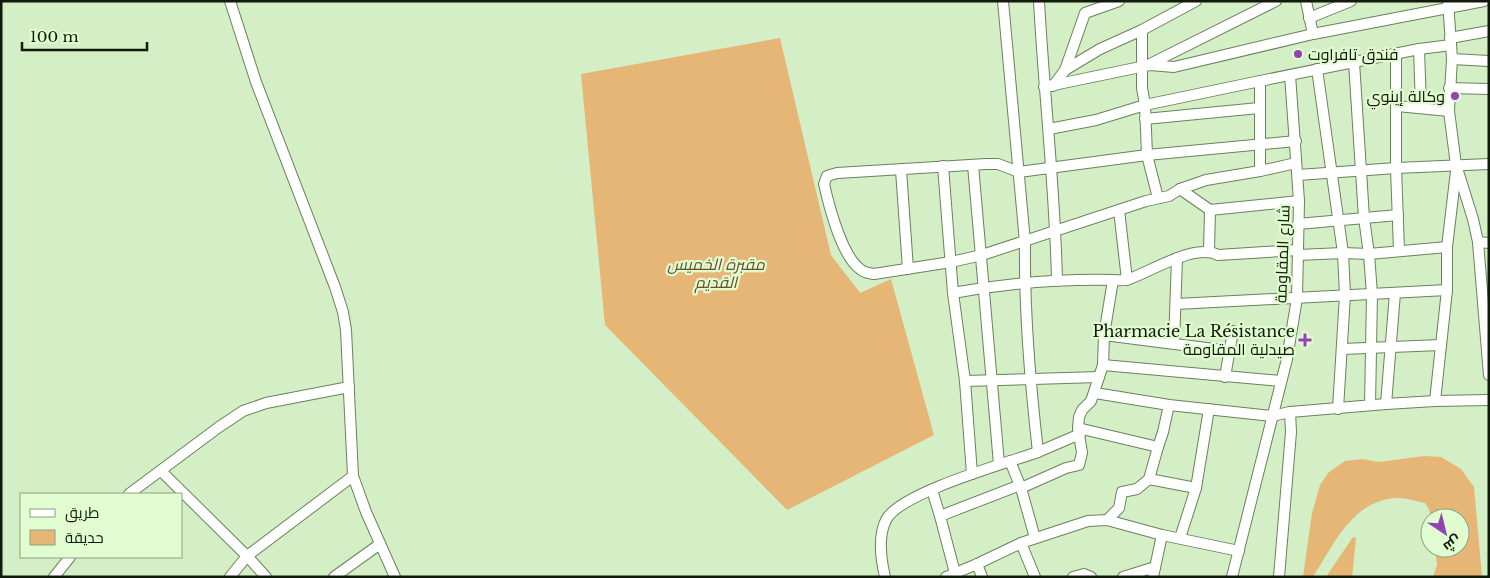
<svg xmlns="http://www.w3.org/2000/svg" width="1490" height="578" font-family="'Libre Baskerville',Cairo,serif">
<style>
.green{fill:#e6b676}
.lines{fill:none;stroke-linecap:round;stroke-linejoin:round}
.minor-casing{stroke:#6a825c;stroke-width:12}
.minor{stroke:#fff;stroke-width:10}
.poi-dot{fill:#9143b4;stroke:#e1fcd1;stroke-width:2}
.labels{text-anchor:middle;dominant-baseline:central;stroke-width:4.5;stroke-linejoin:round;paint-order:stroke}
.poi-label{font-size:16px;fill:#111a0b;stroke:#e1fcd1;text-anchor:end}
.street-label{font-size:16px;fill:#111a0b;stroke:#e1fcd1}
.park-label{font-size:16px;font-style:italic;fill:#684e29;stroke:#e1fcd1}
</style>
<rect width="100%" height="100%" fill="#d4eec5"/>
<!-- green -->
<g class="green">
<path d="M780 38 831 255 860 293 891 279 934 435 787 510 605 325 581 74Z"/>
<path d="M1424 456 1441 457 1461 469 1474 487 1482 577H1433L1437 565 1435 548H1460V518H1431L1429 509 1425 503C1416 501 1407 498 1398 498 1353 499 1334 544 1313 577H1303L1312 513 1320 485 1329 472 1345 461 1362 459 1379 462Z"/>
<path d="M1353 537 1356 538 1352 577H1326Z"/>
</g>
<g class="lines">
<!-- minor casing -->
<g class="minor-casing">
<g id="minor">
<path d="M230 1 256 82 335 287 343 312 346 330 353 476 366 512 395 577"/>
<path d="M1003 1 1025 242C1024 312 1030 382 1038 452"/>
<path d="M1039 1C1044 94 1055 187 1057 281"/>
<path d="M1306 1 1313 34"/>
<path d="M1448 1 1452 59 1449 111 1456 165 1473 219 1478 242 1489 375"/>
<path d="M1309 18 1351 1"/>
<path d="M1142 30V88L1145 105 1147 155 1158 198"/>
<path d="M1450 38 1489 31"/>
<path d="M1419 49 1421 107"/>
<path d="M1396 53V168L1399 250"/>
<path d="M1452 59 1489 61"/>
<path d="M1354 62 1364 218 1369 254 1372 294 1370 405"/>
<path d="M1150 64 1276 1"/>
<path d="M1317 69 1343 253 1345 295 1338 409"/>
<path d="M1065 70 1085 13 1119 1"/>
<path d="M1053 86 1065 70 1100 49 1142 30 1196 1"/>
<path d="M1044 87 1150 65 1174 67 1313 34 1484 1"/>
<path d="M1449 88 1489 89"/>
<path d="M1397 106 1449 111"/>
<path d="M1145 119 1259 108"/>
<path d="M1049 129 1096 120 1145 105 1260 81 1419 49 1451 45"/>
<path d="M1296 141 1147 155 1019 172 998 164H986L837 173 827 176 824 184C829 206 842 256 860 269 864 273 869 273 874 274L951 262 982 255 1146 201 1169 196 1180 189 1206 180 1260 171 1296 163"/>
<path d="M973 165 999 464"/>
<path d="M943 166 953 293 965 381 972 474"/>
<path d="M901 170 908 269"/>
<path d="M1260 171V81"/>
<path d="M1298 175 1396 168 1489 164"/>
<path d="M1180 189 1210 210 1209 251"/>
<path d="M1119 210 1127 280"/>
<path d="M1210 210 1299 201"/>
<path d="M1298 224 1398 215"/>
<path d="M1478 242 1489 243"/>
<path d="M1298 255 1343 253 1369 254 1447 247"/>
<path d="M953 293C1007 283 1059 279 1113 280"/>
<path d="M1176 304 1447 290"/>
<path d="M1104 335 1230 351"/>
<path d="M1174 343 1177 258"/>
<path d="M1342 349 1441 345"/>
<path d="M1103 365 1281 381"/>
<path d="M1225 377 1233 331"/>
<path d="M965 381 1099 377"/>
<path d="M1095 393 1169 405 1272 416 1290 412 1386 404 1435 401 1489 400"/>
<path d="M1435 401 1447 290V247L1456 171"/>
<path d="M1386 404 1395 293"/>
<path d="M1078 428 1158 447 1163 432 1169 405"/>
<path d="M1158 447 1149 479 1196 488"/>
<path d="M1010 461 1021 488 1035 538"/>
<path d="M161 471 247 556 266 577"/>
<path d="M1021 488 1066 468 1079 465 1082 453 1078 428 1079 417 1082 410 1091 401 1103 365 1104 335 1113 280C1118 280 1124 281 1129 279 1152 271 1195 243 1218 255L1298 250"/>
<path d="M932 490 940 516 1020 485"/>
<path d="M129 494 219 427 243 411 266 403 349 387"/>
<path d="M940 516 955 573"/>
<path d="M1107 520 1119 508 1122 492 1137 489 1149 479"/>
<path d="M1180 538 1196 488 1209 409"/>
<path d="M1021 543 1035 577"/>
<path d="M977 564 982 577"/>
<path d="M54 577 70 557"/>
<path d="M230 577 247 556 353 476"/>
<path d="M334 577 380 544"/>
<path d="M885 577C881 560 878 536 886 520 899 493 1007 463 1038 452 1052 446 1066 440 1080 434"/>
<path d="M946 577 977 564 1021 543 1088 521 1107 520 1162 535 1239 551"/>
<path d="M1073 577 1084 574 1091 577"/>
<path d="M1123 577 1155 567"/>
<path d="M1153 577 1162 535"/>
<path d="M1232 577 1287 359 1297 298 1299 201 1290 75"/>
<path d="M1279 577 1291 432 1290 412"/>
</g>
</g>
<!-- minor -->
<use href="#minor" class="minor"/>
</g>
<!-- markers -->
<g class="poi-dot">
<circle cx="1298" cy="54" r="5"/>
<circle cx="1455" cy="96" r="5"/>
<path d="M1302.5 332.5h5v5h5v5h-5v5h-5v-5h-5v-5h5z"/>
</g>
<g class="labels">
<!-- poi labels -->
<g class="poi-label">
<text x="1308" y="54" text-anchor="start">فندق تافراوت</text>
<text x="1445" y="96">وكالة إينوي</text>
<text x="1295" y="331">Pharmacie La Résistance<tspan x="1295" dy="18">صيدلية المقاومة</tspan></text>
</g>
<!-- street labels -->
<g class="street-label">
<text transform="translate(1282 254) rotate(-88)">شارع المقاومة</text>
</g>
<!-- park labels -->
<g class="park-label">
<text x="716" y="264">مقبرة الخميس<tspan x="716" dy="18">القديم</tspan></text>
</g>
</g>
<!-- border -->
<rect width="1490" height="578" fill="none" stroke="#111a0b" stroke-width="5"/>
<!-- legend -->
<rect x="20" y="493" width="162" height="65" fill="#e1fcd1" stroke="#8ea282"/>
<rect x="30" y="509" width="25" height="8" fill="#ffffff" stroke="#8ea282"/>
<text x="65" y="518" font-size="15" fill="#111a0b">طريق</text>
<rect x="30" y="530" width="25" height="15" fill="#e6b676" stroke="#8ea282"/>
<text x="65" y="543" font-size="15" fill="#111a0b">حديقة</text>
<!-- north arrow -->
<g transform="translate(1445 533) rotate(145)"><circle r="24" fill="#e1fcd1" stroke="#8ea282"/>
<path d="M0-4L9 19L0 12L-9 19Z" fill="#9143b4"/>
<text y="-8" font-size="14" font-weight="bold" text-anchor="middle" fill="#111a0b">ش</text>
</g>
<!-- scale -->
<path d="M22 42v8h125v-8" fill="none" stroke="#111a0b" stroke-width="2.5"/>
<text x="30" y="42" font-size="15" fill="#111a0b" stroke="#e1fcd1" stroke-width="4" paint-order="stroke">100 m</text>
</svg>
